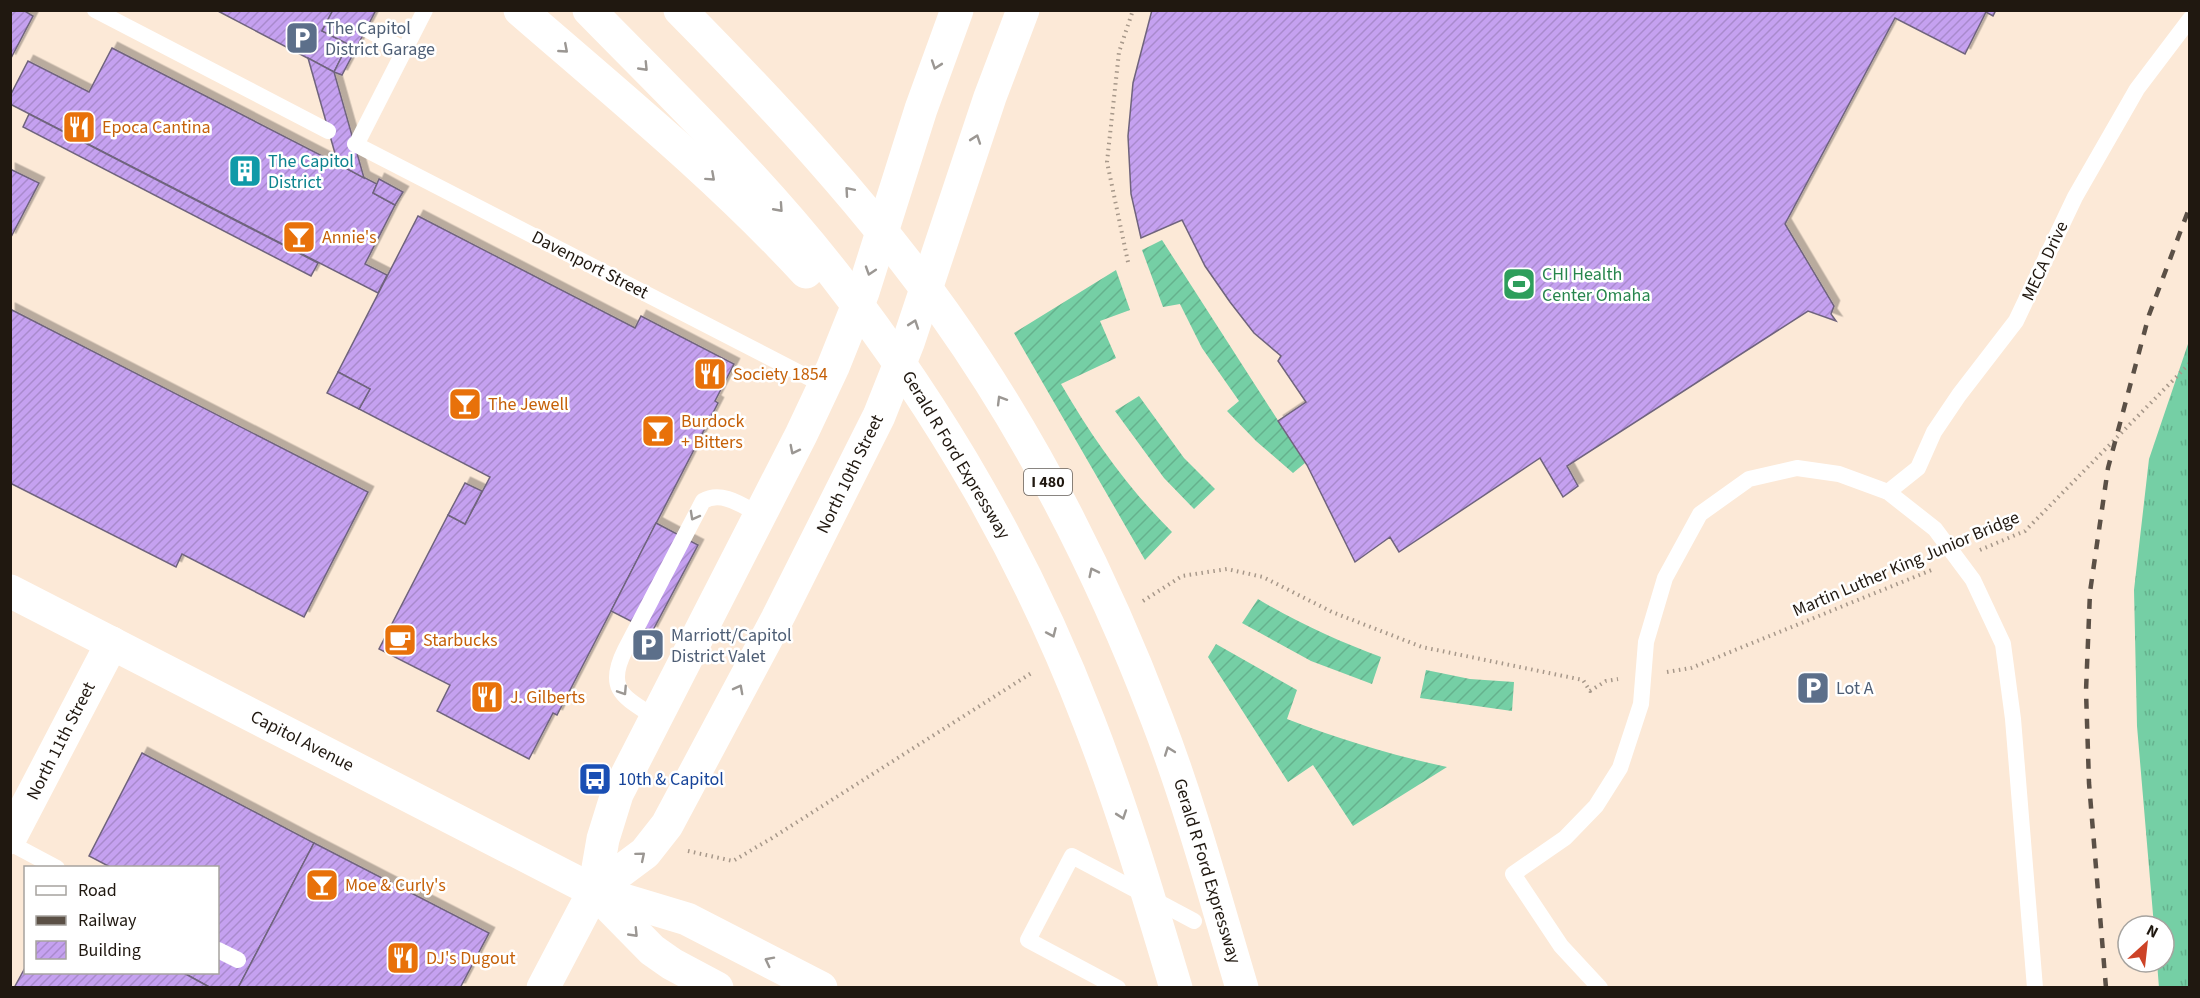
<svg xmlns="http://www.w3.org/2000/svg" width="2200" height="998" font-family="'Source Sans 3',sans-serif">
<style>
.grass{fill:url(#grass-tufts)}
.garden{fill:url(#garden-furrows)}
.building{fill:url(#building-hatch);stroke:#6f647d;stroke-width:1.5;filter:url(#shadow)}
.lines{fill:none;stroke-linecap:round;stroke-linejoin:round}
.path{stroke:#a7988a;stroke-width:4;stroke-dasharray:1.5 4.5;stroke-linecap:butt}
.service{stroke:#fff;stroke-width:16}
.minor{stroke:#fff;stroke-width:33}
.tertiary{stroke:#fff;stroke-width:33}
.secondary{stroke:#fff;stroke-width:33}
.motorway{stroke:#fff;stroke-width:33}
.rail{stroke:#5b5046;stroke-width:4.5;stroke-dasharray:10 10;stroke-linecap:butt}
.oneway{stroke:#9b9793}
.labels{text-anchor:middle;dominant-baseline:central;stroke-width:5;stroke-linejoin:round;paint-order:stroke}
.shield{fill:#fff;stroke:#635d58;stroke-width:1.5}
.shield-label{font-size:16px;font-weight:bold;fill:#201810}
.service-label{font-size:18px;fill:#4e5e75;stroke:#fff;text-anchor:start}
.food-label{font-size:18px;fill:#c56008;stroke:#fff;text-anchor:start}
.culture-label{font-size:18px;fill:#0d838f;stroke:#fff;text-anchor:start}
.street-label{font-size:18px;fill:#201810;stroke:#fff}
.leisure-label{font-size:18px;fill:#27864d;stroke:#fff;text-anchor:start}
.transit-label{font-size:18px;fill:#164399;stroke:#fff;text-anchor:start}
</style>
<defs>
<pattern id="grass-tufts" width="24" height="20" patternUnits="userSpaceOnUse" patternTransform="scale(1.5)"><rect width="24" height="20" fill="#75cfa5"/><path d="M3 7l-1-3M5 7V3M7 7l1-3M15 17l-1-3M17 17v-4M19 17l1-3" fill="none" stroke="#65b18d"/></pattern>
<pattern id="garden-furrows" width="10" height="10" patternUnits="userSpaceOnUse" patternTransform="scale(1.5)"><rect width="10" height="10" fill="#75cfa5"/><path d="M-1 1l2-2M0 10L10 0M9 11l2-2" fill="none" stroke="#65b18d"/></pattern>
<pattern id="building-hatch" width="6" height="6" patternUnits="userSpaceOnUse" patternTransform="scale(1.5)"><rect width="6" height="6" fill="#c5a1f0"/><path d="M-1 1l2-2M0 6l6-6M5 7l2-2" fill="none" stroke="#a98acd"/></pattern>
<filter id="shadow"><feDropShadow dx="5.5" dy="-5.5" stdDeviation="0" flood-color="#0004"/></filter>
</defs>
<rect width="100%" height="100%" fill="#fce9d7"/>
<!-- grass -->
<path class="grass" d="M2189 341 2190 987 2159 988 2157 962H2164V926H2154L2137 726 2134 590 2149 459Z"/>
<!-- garden -->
<g class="garden">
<path d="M1162 240 1304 461 1305 463 1293 473 1256 441 1227 411 1239 401 1202 348 1180 304 1163 307 1142 250Z"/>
<path d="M1116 270 1130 310 1100 321 1116 358 1061 384C1093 439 1127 487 1172 532L1145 560 1014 333Z"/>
<path d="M1139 396 1184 458 1215 489 1194 509 1164 478 1115 411Z"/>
<path d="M1258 599C1298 623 1338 641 1381 657L1372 684 1311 661 1242 623Z"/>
<path d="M1216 644 1297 690 1287 719C1339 739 1391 755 1447 767L1353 826 1313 765 1288 782 1208 657Z"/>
<path d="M1426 670 1470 679 1514 682 1512 711 1420 698Z"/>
</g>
<!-- building -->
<g class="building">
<path d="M10 10H23L33 16 10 60Z"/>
<path d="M216 10H333L322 31 348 44 334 72Z"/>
<path d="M333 10H376L342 75 334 72 348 44 322 31Z"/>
<path d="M1152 10H1996L1993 16 1986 12 1965 54 1895 18 1785 224 1834 306 1831 314 1836 321 1808 311 1567 466 1578 486 1563 497 1540 458 1399 552 1390 537 1355 562 1307 465 1278 421 1306 402 1278 361 1281 356 1254 333 1230 302 1205 266 1182 220 1141 238 1131 194 1128 136 1133 83Z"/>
<path d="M112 48 377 184 373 193 395 205 365 264 387 275 378 293 10 104V96L28 61 89 92Z"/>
<path d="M308 58 334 72 364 178 338 164Z"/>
<path d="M29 114 318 263 311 276 23 127Z"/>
<path d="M10 169 39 183 10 239Z"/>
<path d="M379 179 403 192 395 205 373 193Z"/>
<path d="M418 216 635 328 641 316 734 364 715 401 718 403 611 611 557 715 553 713 529 759 437 711 450 685 379 649 448 515 465 524 490 477 359 409 370 389 338 372Z"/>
<path d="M10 309 368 492 304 617 182 554 176 567 10 483Z"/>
<path d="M338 372 370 389 359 409 327 393Z"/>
<path d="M465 483 482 491 465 524 448 515Z"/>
<path d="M656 523 698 545 652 632 611 611Z"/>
<path d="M142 753 314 843 238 988H211L182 972H218V868H112L89 856Z"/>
<path d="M314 843 489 933 460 988H238Z"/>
<path d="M26 966V972H182L211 988H14Z"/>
</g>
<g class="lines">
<!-- path -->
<g class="path">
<path d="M1128 262 1107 162 1119 52 1133 10"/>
<path d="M1980 550 2025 531 2190 363"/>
<path d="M1143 601 1182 576 1227 569 1263 577 1332 612 1422 647 1583 680 1590 691 1606 681 1618 679"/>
<path d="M1667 672 1691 668 1934 569"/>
<path d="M688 851 733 861 772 838 1033 672"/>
</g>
<!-- service -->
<g class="service">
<path d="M95 10 328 131"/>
<path d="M366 29 405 50"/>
<path d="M355 144 825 386"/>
<path d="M356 145 425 10"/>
<path d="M1888 492 1918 468 1934 432 1959 395 2016 321 2075 197 2137 89 2190 19"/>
<path d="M656 718C624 697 605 690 625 650L703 501C722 490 743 506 760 515"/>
<path d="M10 843 57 868"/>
<path d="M218 950 238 960"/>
<path d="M1118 988 1028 940 1072 856 1194 921"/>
<path d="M1600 988 1561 946 1513 874 1565 838 1596 806 1620 768 1641 704 1646 642 1665 578 1700 514 1749 479 1797 468 1839 474 1888 492 1935 529 1973 580 2003 644 2013 719 2035 988"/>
</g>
<!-- minor -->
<path class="minor" d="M10 838 112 643"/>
<!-- tertiary -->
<g class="tertiary">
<path d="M10 591 594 891 687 919 821 988"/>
<path d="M595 892 652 950 672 964 717 988"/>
</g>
<!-- secondary -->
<g class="secondary">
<path d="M594 891 645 853 667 825 777 619 879 416 908 343 990 97 1023 10"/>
<path d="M543 988 594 891 603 839 617 794 801 435 833 367 863 292 921 109 957 10"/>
</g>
<!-- motorway -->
<g class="motorway">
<path d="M520 10C618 95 718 177 806 272"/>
<path d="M589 10C673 96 760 179 834 274 942 413 1026 558 1089 722 1123 809 1149 898 1176 988"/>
<path d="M680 10C775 106 866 204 944 313 1032 437 1103 577 1157 719 1191 807 1215 898 1242 988"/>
</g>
<!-- rail -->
<path class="rail" d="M2106 988 2089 783 2086 691 2090 592 2108 468 2149 315 2190 206"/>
</g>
<!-- one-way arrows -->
<defs><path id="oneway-chevron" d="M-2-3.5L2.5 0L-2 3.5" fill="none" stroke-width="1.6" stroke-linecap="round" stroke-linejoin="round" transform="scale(1.5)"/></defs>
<g class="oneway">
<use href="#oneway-chevron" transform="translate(564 49) rotate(41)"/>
<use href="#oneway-chevron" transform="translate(936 65) rotate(109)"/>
<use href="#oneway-chevron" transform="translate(644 67) rotate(46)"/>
<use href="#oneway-chevron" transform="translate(976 139) rotate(-71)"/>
<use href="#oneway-chevron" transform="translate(711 177) rotate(42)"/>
<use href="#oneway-chevron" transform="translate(849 191) rotate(-131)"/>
<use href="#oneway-chevron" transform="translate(779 208) rotate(48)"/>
<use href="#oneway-chevron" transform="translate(870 271) rotate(108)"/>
<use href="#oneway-chevron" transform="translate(914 324) rotate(-71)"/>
<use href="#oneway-chevron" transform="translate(1001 400) rotate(-121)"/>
<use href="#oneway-chevron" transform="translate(794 450) rotate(117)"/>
<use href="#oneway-chevron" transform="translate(694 516) rotate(119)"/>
<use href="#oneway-chevron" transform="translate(1093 572) rotate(-116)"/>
<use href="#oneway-chevron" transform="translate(1052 633) rotate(66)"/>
<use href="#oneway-chevron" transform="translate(739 689) rotate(-62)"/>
<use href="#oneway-chevron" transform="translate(623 691) rotate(57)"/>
<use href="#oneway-chevron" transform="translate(1169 751) rotate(-110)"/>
<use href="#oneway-chevron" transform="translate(1122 815) rotate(71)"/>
<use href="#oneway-chevron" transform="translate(641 856) rotate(-40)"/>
<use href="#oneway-chevron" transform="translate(634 933) rotate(46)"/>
<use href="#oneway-chevron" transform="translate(769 961) rotate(-153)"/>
</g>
<!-- icons -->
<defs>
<g id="parking-square" transform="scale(1.725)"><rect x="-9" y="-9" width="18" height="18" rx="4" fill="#5c6f8a" stroke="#fff"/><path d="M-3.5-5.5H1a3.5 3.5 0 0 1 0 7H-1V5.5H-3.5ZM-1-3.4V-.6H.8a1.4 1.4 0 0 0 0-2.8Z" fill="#fff"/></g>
<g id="restaurant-square" transform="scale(1.725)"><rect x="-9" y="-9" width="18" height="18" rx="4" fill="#e8710a" stroke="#fff"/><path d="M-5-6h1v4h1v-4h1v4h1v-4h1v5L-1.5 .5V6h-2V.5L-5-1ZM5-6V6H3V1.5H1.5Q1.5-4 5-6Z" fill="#fff"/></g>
<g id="building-square" transform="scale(1.725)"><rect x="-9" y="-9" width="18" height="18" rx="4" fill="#0f9aa8" stroke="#fff"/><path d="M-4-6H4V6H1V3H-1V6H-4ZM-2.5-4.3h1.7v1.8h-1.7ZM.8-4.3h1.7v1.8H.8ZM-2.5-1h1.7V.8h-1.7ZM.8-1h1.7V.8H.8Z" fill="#fff"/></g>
<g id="bar-square" transform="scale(1.725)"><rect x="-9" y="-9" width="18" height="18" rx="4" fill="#e8710a" stroke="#fff"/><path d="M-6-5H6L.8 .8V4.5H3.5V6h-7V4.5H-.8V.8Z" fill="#fff"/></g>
<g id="stadium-square" transform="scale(1.725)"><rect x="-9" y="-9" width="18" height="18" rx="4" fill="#2e9e5b" stroke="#fff"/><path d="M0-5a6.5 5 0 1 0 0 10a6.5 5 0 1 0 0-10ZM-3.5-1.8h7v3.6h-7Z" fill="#fff"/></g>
<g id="cafe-square" transform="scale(1.725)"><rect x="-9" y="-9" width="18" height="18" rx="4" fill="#e8710a" stroke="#fff"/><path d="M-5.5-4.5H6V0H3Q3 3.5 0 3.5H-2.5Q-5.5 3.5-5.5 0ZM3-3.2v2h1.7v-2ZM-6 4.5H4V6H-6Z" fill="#fff"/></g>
<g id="bus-square" transform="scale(1.725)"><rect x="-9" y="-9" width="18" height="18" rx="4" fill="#1a4fb4" stroke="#fff"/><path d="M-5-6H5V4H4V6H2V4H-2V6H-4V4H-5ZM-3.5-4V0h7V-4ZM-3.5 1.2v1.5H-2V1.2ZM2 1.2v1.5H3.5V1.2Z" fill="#fff"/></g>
</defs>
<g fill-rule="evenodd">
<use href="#parking-square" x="302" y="38"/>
<use href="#restaurant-square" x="79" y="127"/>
<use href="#building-square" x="245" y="171"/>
<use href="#bar-square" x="299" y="237"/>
<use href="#stadium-square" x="1519" y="284"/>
<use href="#restaurant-square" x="710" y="374"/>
<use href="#bar-square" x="465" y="404"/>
<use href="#bar-square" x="658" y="431"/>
<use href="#cafe-square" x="400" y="640"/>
<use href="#parking-square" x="648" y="645"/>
<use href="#parking-square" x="1813" y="688"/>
<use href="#restaurant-square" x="487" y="697"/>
<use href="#bus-square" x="595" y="779"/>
<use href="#bar-square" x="322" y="885"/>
<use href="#restaurant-square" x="403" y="958"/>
</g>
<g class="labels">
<!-- shield labels -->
<rect class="shield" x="1024" y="469" width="48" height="26" rx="4.5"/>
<g class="shield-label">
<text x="1048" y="482">I 480</text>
</g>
<!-- service labels -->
<g class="service-label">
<text x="325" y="28">The Capitol<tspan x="325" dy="21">District Garage</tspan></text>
<text x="671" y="635">Marriott/Capitol<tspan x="671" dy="21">District Valet</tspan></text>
<text x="1836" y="688">Lot A</text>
</g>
<!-- food labels -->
<g class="food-label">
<text x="102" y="127">Epoca Cantina</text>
<text x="322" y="237">Annie's</text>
<text x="733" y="374">Society 1854</text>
<text x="488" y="404">The Jewell</text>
<text x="681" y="421">Burdock<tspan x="681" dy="21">+ Bitters</tspan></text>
<text x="423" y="640">Starbucks</text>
<text x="510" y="697">J. Gilberts</text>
<text x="345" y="885">Moe &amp; Curly's</text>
<text x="426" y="958">DJ's Dugout</text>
</g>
<!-- culture labels -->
<g class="culture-label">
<text x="268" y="161">The Capitol<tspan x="268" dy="21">District</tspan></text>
</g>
<!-- street labels -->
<g class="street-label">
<text transform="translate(2045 261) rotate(-65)">MECA Drive</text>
<text transform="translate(590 265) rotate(27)">Davenport Street</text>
<text transform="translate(956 455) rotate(59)">Gerald R Ford Expressway</text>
<text transform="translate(850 474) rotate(-64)">North 10th Street</text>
<text transform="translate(1906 564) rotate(-23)">Martin Luther King Junior Bridge</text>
<text transform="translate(61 741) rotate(-63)">North 11th Street</text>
<text transform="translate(302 741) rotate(27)">Capitol Avenue</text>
<text transform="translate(1207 871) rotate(73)">Gerald R Ford Expressway</text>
</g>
<!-- leisure labels -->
<g class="leisure-label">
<text x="1542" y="274">CHI Health<tspan x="1542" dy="21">Center Omaha</tspan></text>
</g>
<!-- transit labels -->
<g class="transit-label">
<text x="618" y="779">10th &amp; Capitol</text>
</g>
</g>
<!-- border -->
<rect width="2200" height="998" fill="none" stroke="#201810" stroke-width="24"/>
<!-- legend -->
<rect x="24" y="866" width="195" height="108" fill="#ffffff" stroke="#a6a39f" stroke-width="1.5"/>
<rect x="36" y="886" width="30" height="9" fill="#ffffff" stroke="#a6a39f" stroke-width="1.5"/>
<text x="78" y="896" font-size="18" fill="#201810">Road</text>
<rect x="36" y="916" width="30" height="9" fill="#5b5046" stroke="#a6a39f" stroke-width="1.5"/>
<text x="78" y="926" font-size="18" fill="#201810">Railway</text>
<rect x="36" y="941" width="30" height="18" fill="url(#building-hatch)" stroke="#a6a39f" stroke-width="1.5"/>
<text x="78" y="956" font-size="18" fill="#201810">Building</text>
<!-- north arrow -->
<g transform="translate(2146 944) rotate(27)"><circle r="28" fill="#ffffff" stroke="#a6a39f" stroke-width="1.5"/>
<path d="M0-4.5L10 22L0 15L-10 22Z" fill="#cd4327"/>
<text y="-9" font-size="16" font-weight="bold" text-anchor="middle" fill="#201810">N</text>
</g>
</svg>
